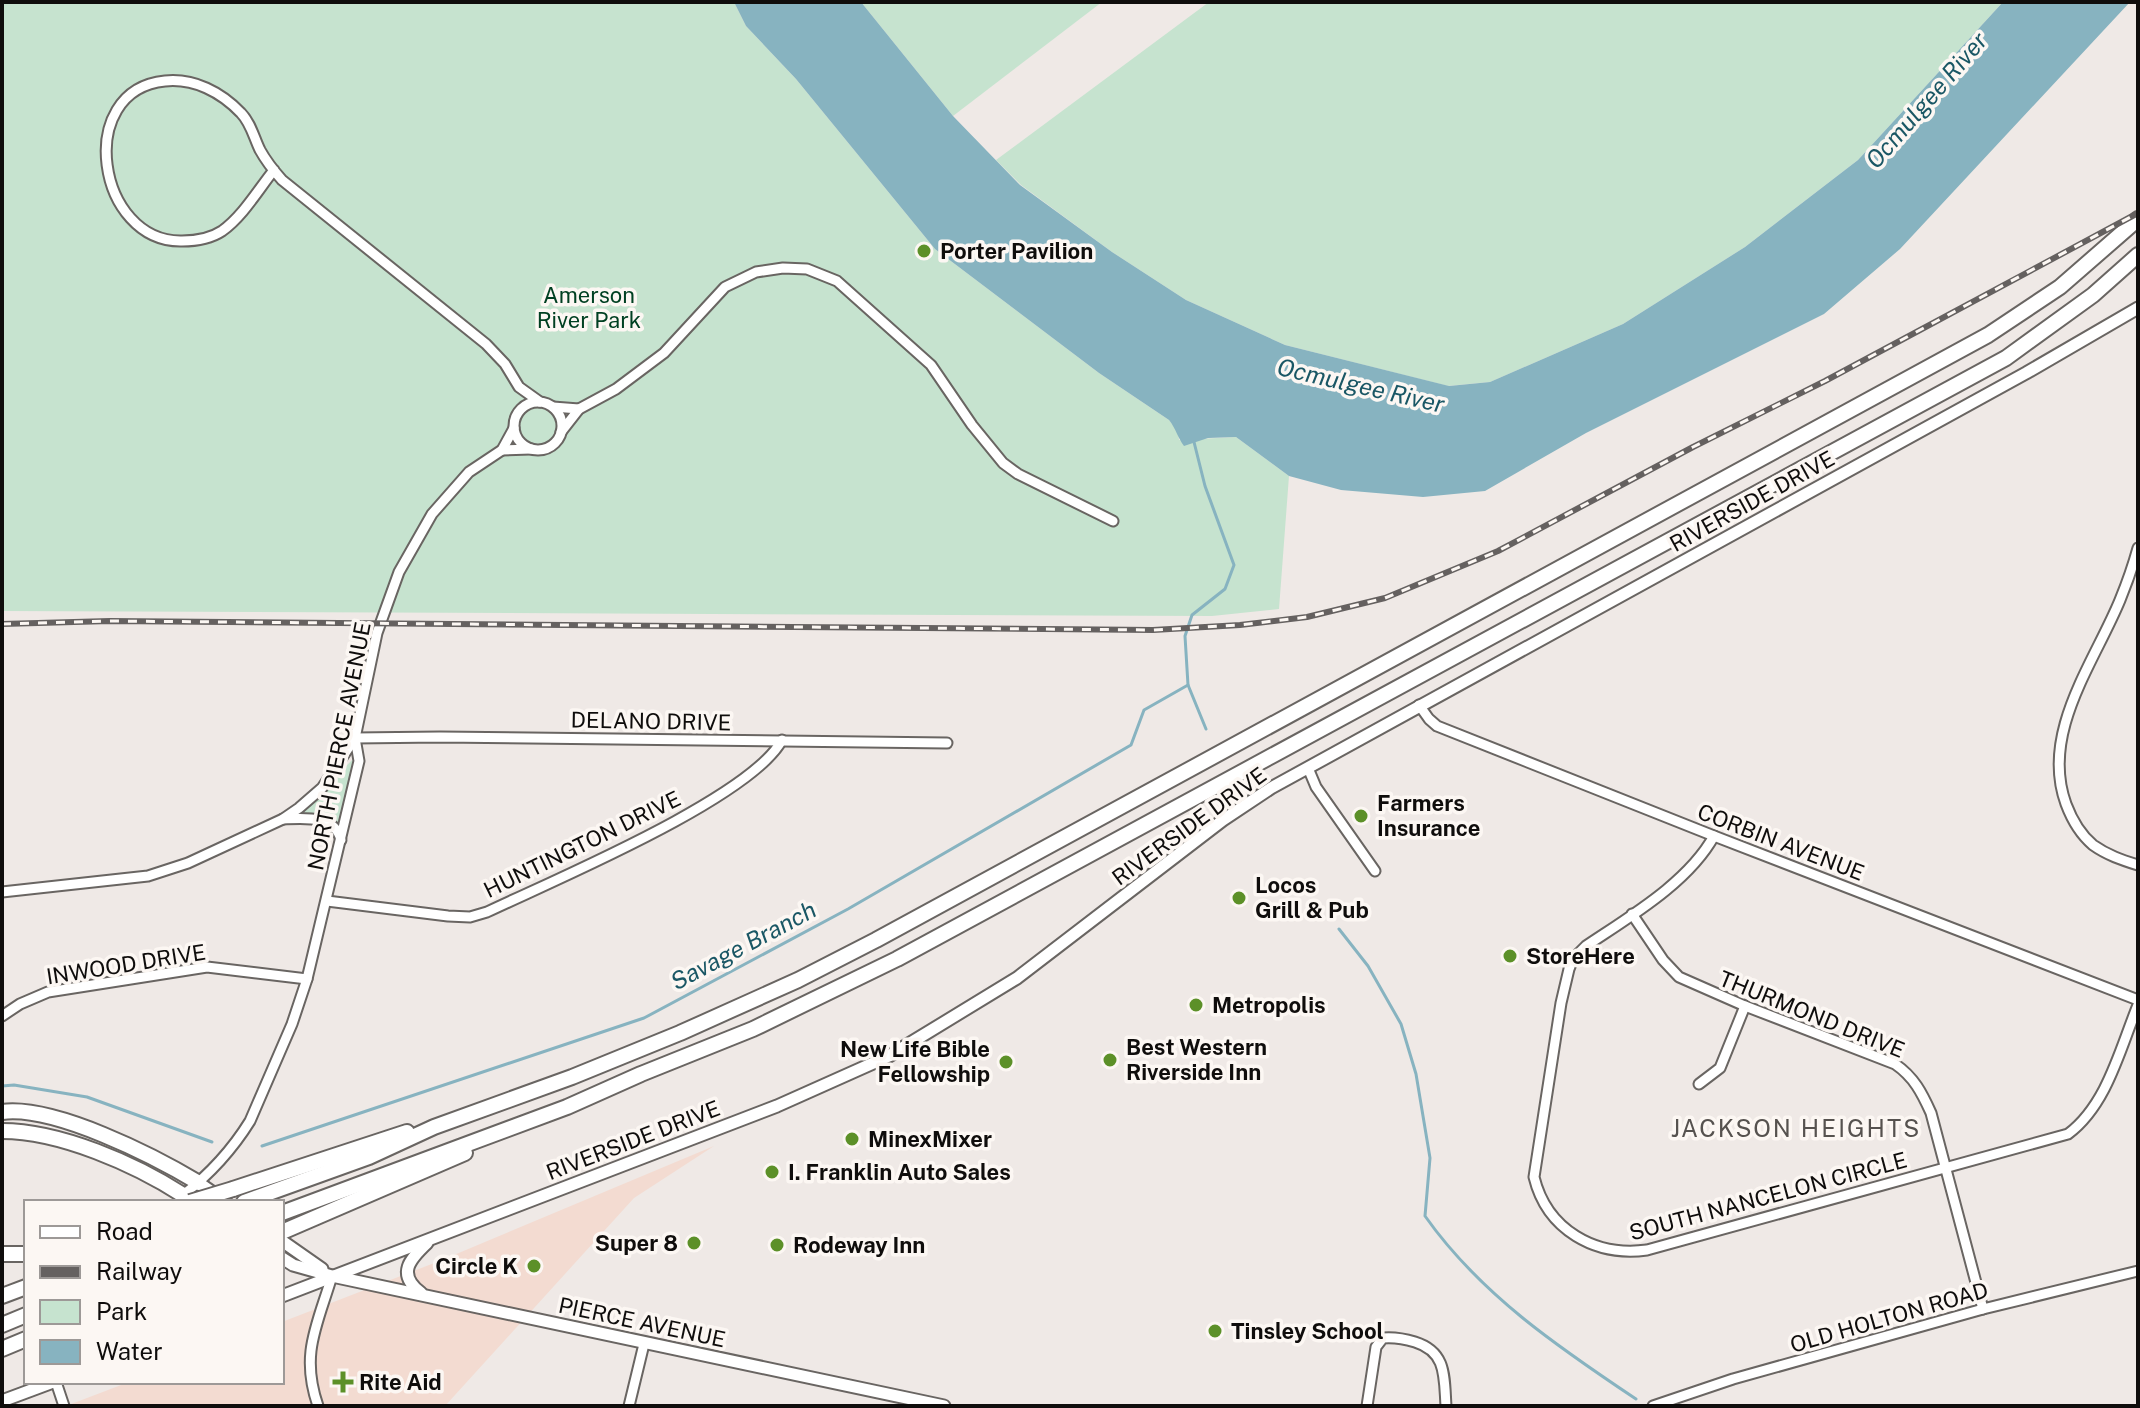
<svg xmlns="http://www.w3.org/2000/svg" width="2140" height="1408" font-family="'Public Sans',sans-serif">
<style>
.commercial{fill:#f3dbd1}
.green{fill:#c6e3cf}
.water{fill:#87b3c0}
.lines{fill:none;stroke-linecap:round;stroke-linejoin:round}
.stream{stroke:#87b3c0;stroke-width:3}
.minor-casing{stroke:#696562;stroke-width:13}
.major-casing{stroke:#696562;stroke-width:15}
.highway-casing{stroke:#696562;stroke-width:18}
.minor{stroke:#fff;stroke-width:9}
.major{stroke:#fff;stroke-width:11}
.highway{stroke:#fff;stroke-width:14}
.rail-casing{stroke:#656160;stroke-width:6}
.rail{stroke:#fcf7f3;stroke-width:3;stroke-dasharray:9;stroke-linecap:butt}
.highway-bridge-casing{stroke:#696562;stroke-width:18;stroke-linecap:butt}
.highway-bridge{stroke:#fff;stroke-width:14}
.poi-dot{fill:#5c9028;stroke:#fcf7f3;stroke-width:3}
.labels{text-anchor:middle;dominant-baseline:central;stroke-width:7;stroke-linejoin:round;paint-order:stroke}
.poi-label{font-size:22px;font-weight:bold;fill:#0f0d0c;stroke:#fcf7f3;text-anchor:start}
.park-label{font-size:22px;fill:#004022;stroke:#fcf7f3}
.street-label{font-size:22px;fill:#0f0d0c;stroke:#fcf7f3}
.water-label{font-size:24px;font-style:italic;fill:#1a5765;stroke:#fcf7f3}
.neighbourhood-label{font-size:24px;letter-spacing:2px;fill:#56524f;stroke:#fcf7f3}
</style>
<rect width="100%" height="100%" fill="#efe9e6"/>
<!-- commercial -->
<path class="commercial" d="M714 1146 634 1198 445 1406H66L129 1382H282V1322L442 1260Z"/>
<!-- green -->
<g class="green">
<path d="M2 2H734L746 26 796 79 935 249 1099 373 1169 420 1178 431 1179 440 1236 437 1289 476 1279 609 1212 616 2 611Z"/>
<path d="M861 2H1102L953 116Z"/>
<path d="M1209 2H2003L1858 160 1745 247 1623 324 1490 382 1448 386 1285 345 1186 300 1112 252 1021 185 996 160Z"/>
<path d="M353 759 340 824 324 816 301 813Z"/>
</g>
<!-- water -->
<path class="water" d="M734 2H861L953 116 1020 185 1112 252 1186 300 1285 345 1449 386 1490 382 1623 324 1745 247 1858 160 2003 2H2130L1900 249 1824 314 1586 433 1485 491 1423 497 1341 490 1289 476 1236 437 1208 438 1184 446C1178 438 1176 429 1169 420L1099 373 935 249 796 79 746 26Z"/>
<g class="lines">
<!-- stream -->
<g class="stream">
<path d="M1194 442 1205 486 1234 565 1225 589 1192 615 1185 636 1188 685 1206 729"/>
<path d="M1339 929 1368 966 1401 1024 1416 1074 1430 1158 1425 1216C1480 1294 1558 1347 1636 1399"/>
<path d="M2 1086 14 1085 87 1097 212 1142"/>
<path d="M262 1146 644 1018 848 909 1131 745 1144 710 1188 685"/>
</g>
<!-- minor casing -->
<g class="minor-casing">
<g id="minor">
<path d="M274 170C258 190 243 216 222 231 210 239 196 241 182 241 97 243 73 90 165 81 194 78 221 92 241 113 251 123 254 138 260 150 266 161 274 171 282 180L486 344 505 364 519 387 540 402"/>
<circle cx="538" cy="426" r="24"/>
<path d="M553 407 579 409"/>
<path d="M561 432 579 409 616 389 664 353 725 287 756 272 783 268 807 269 837 281 931 365 972 425 1003 463 1018 474 1113 521"/>
<path d="M502 450 531 449"/>
<path d="M2138 548C2133 566 2127 583 2120 600 2094 663 2040 733 2066 804 2072 820 2080 834 2093 845 2107 855 2122 860 2138 865"/>
<path d="M1419 705 1429 719 1437 726 1714 836 2138 1000"/>
<path d="M355 738 440 737 947 743"/>
<path d="M1308 768 1316 787 1375 871"/>
<path d="M283 819C305 818 335 815 341 840"/>
<path d="M1714 836C1688 883 1629 917 1586 946L1573 959 1569 969 1561 1003 1534 1177C1547 1230 1595 1257 1647 1250L2068 1134C2107 1105 2120 1049 2138 1005"/>
<path d="M2 892 148 876 188 863 283 819 299 808 322 788 355 738"/>
<path d="M327 901 448 916 470 917 487 912C552 881 751 798 782 740"/>
<path d="M1632 914 1663 960 1679 977 1745 1006 1895 1064C1914 1077 1922 1093 1931 1113L1983 1309"/>
<path d="M2 1016 20 1004 48 992 207 967 307 979"/>
<path d="M1699 1084 1720 1068 1745 1006"/>
<path d="M183 1195C210 1174 232 1150 250 1121L292 1024 307 979 359 761 355 738 377 633 399 572 432 514 469 472 502 450 514 428"/>
<path d="M56 1382 64 1406"/>
<path d="M318 1406C300 1354 317 1326 332 1276"/>
<path d="M629 1406 644 1344"/>
<path d="M1367 1406 1376 1347 1383 1338C1394 1337 1405 1339 1415 1342 1447 1352 1444 1377 1446 1406"/>
<path d="M1653 1406 1733 1379 1983 1309 2138 1271"/>
</g>
</g>
<!-- major casing -->
<g class="major-casing">
<g id="major">
<path d="M199 1183 226 1202"/>
<path d="M282 1241 322 1269"/>
<path d="M282 1258 293 1265 332 1276 944 1406"/>
<path d="M421 1293C396 1274 410 1259 427 1243"/>
<path d="M282 1296 777 1106 889 1056 1017 978 1223 820 1271 788 2026 373 2138 308"/>
<path d="M2 1401 53 1382"/>
</g>
</g>
<!-- highway casing -->
<g class="highway-casing">
<g id="highway">
<path d="M2 1112C54 1105 154 1156 199 1183"/>
<path d="M2 1131C60 1131 135 1164 183 1195"/>
<path d="M233 1189 407 1132"/>
<path d="M244 1202 369 1157 434 1127 572 1077 680 1033 798 980 876 940 1988 335 2060 287 2138 219"/>
<path d="M282 1213 567 1107 641 1074 753 1029 897 959 2006 358 2093 295 2138 255"/>
<path d="M282 1232 465 1153"/>
<path d="M2 1254H26"/>
<path d="M2 1296 26 1287"/>
<path d="M2 1325 26 1315"/>
<path d="M2 1349 26 1339"/>
</g>
</g>
<!-- minor -->
<use href="#minor" class="minor"/>
<!-- major -->
<use href="#major" class="major"/>
<!-- highway -->
<use href="#highway" class="highway"/>
<!-- rail casing -->
<g class="rail-casing">
<path id="rail" d="M2 624 110 621 1153 630 1240 625 1307 617 1385 598 1498 551 1693 447 1825 381 2138 213"/>
</g>
<!-- rail -->
<use href="#rail" class="rail"/>
<!-- highway-bridge casing -->
<g class="highway-bridge-casing">
<path id="highway-bridge" d="M190 1202 233 1189"/>
</g>
<!-- highway-bridge -->
<use href="#highway-bridge" class="highway-bridge"/>
</g>
<!-- markers -->
<g class="poi-dot">
<circle cx="924" cy="251" r="8"/>
<circle cx="1361" cy="816" r="8"/>
<circle cx="1239" cy="898" r="8"/>
<circle cx="1510" cy="956" r="8"/>
<circle cx="1196" cy="1005" r="8"/>
<circle cx="1110" cy="1060" r="8"/>
<circle cx="1006" cy="1062" r="8"/>
<circle cx="852" cy="1139" r="8"/>
<circle cx="772" cy="1172" r="8"/>
<circle cx="694" cy="1243" r="8"/>
<circle cx="777" cy="1245" r="8"/>
<circle cx="534" cy="1266" r="8"/>
<circle cx="1215" cy="1331" r="8"/>
<path d="M339 1370h8v8h8v8h-8v8h-8v-8h-8v-8h8z"/>
</g>
<g class="labels">
<!-- poi labels -->
<g class="poi-label">
<text x="940" y="251">Porter Pavilion</text>
<text x="1377" y="803">Farmers<tspan x="1377" dy="25">Insurance</tspan></text>
<text x="1255" y="885">Locos<tspan x="1255" dy="25">Grill &amp; Pub</tspan></text>
<text x="1526" y="956">StoreHere</text>
<text x="1212" y="1005">Metropolis</text>
<text x="1126" y="1047">Best Western<tspan x="1126" dy="25">Riverside Inn</tspan></text>
<text x="990" y="1049" text-anchor="end">New Life Bible<tspan x="990" dy="25">Fellowship</tspan></text>
<text x="868" y="1139">MinexMixer</text>
<text x="788" y="1172">I. Franklin Auto Sales</text>
<text x="678" y="1243" text-anchor="end">Super 8</text>
<text x="793" y="1245">Rodeway Inn</text>
<text x="518" y="1266" text-anchor="end">Circle K</text>
<text x="1231" y="1331">Tinsley School</text>
<text x="359" y="1382">Rite Aid</text>
</g>
<!-- park labels -->
<g class="park-label">
<text x="589" y="295">Amerson<tspan x="589" dy="25">River Park</tspan></text>
</g>
<!-- street labels -->
<g class="street-label">
<text transform="translate(1752 501) rotate(-29)">RIVERSIDE DRIVE</text>
<text transform="translate(651 721) rotate(1)">DELANO DRIVE</text>
<text transform="translate(339 746) rotate(-79)">NORTH PIERCE AVENUE</text>
<text transform="translate(1189 826) rotate(-36)">RIVERSIDE DRIVE</text>
<text transform="translate(1781 842) rotate(21)">CORBIN AVENUE</text>
<text transform="translate(582 844) rotate(-26)">HUNTINGTON DRIVE</text>
<text transform="translate(126 964) rotate(-9)">INWOOD DRIVE</text>
<text transform="translate(1812 1014) rotate(22)">THURMOND DRIVE</text>
<text transform="translate(633 1140) rotate(-21)">RIVERSIDE DRIVE</text>
<text transform="translate(1768 1196) rotate(-15)">SOUTH NANCELON CIRCLE</text>
<text transform="translate(1889 1317) rotate(-16)">OLD HOLTON ROAD</text>
<text transform="translate(642 1322) rotate(12)">PIERCE AVENUE</text>
</g>
<!-- water labels -->
<g class="water-label">
<text transform="translate(1926 100) rotate(-49)">Ocmulgee River</text>
<text transform="translate(1361 385) rotate(13)">Ocmulgee River</text>
<text transform="translate(743 945) rotate(-28)">Savage Branch</text>
</g>
<!-- neighbourhood labels -->
<g class="neighbourhood-label">
<text x="1796" y="1128">JACKSON HEIGHTS</text>
</g>
</g>
<!-- border -->
<rect width="2140" height="1408" fill="none" stroke="#0f0d0c" stroke-width="8"/>
<!-- legend -->
<rect x="24" y="1200" width="260" height="184" fill="#fcf7f3" stroke="#9d9997" stroke-width="2"/>
<rect x="40" y="1226" width="40" height="12" fill="#ffffff" stroke="#9d9997" stroke-width="2"/>
<text x="96" y="1240" font-size="24" fill="#0f0d0c">Road</text>
<rect x="40" y="1266" width="40" height="12" fill="#656160" stroke="#9d9997" stroke-width="2"/>
<text x="96" y="1280" font-size="24" fill="#0f0d0c">Railway</text>
<rect x="40" y="1300" width="40" height="24" fill="#c6e3cf" stroke="#9d9997" stroke-width="2"/>
<text x="96" y="1320" font-size="24" fill="#0f0d0c">Park</text>
<rect x="40" y="1340" width="40" height="24" fill="#87b3c0" stroke="#9d9997" stroke-width="2"/>
<text x="96" y="1360" font-size="24" fill="#0f0d0c">Water</text>
</svg>
